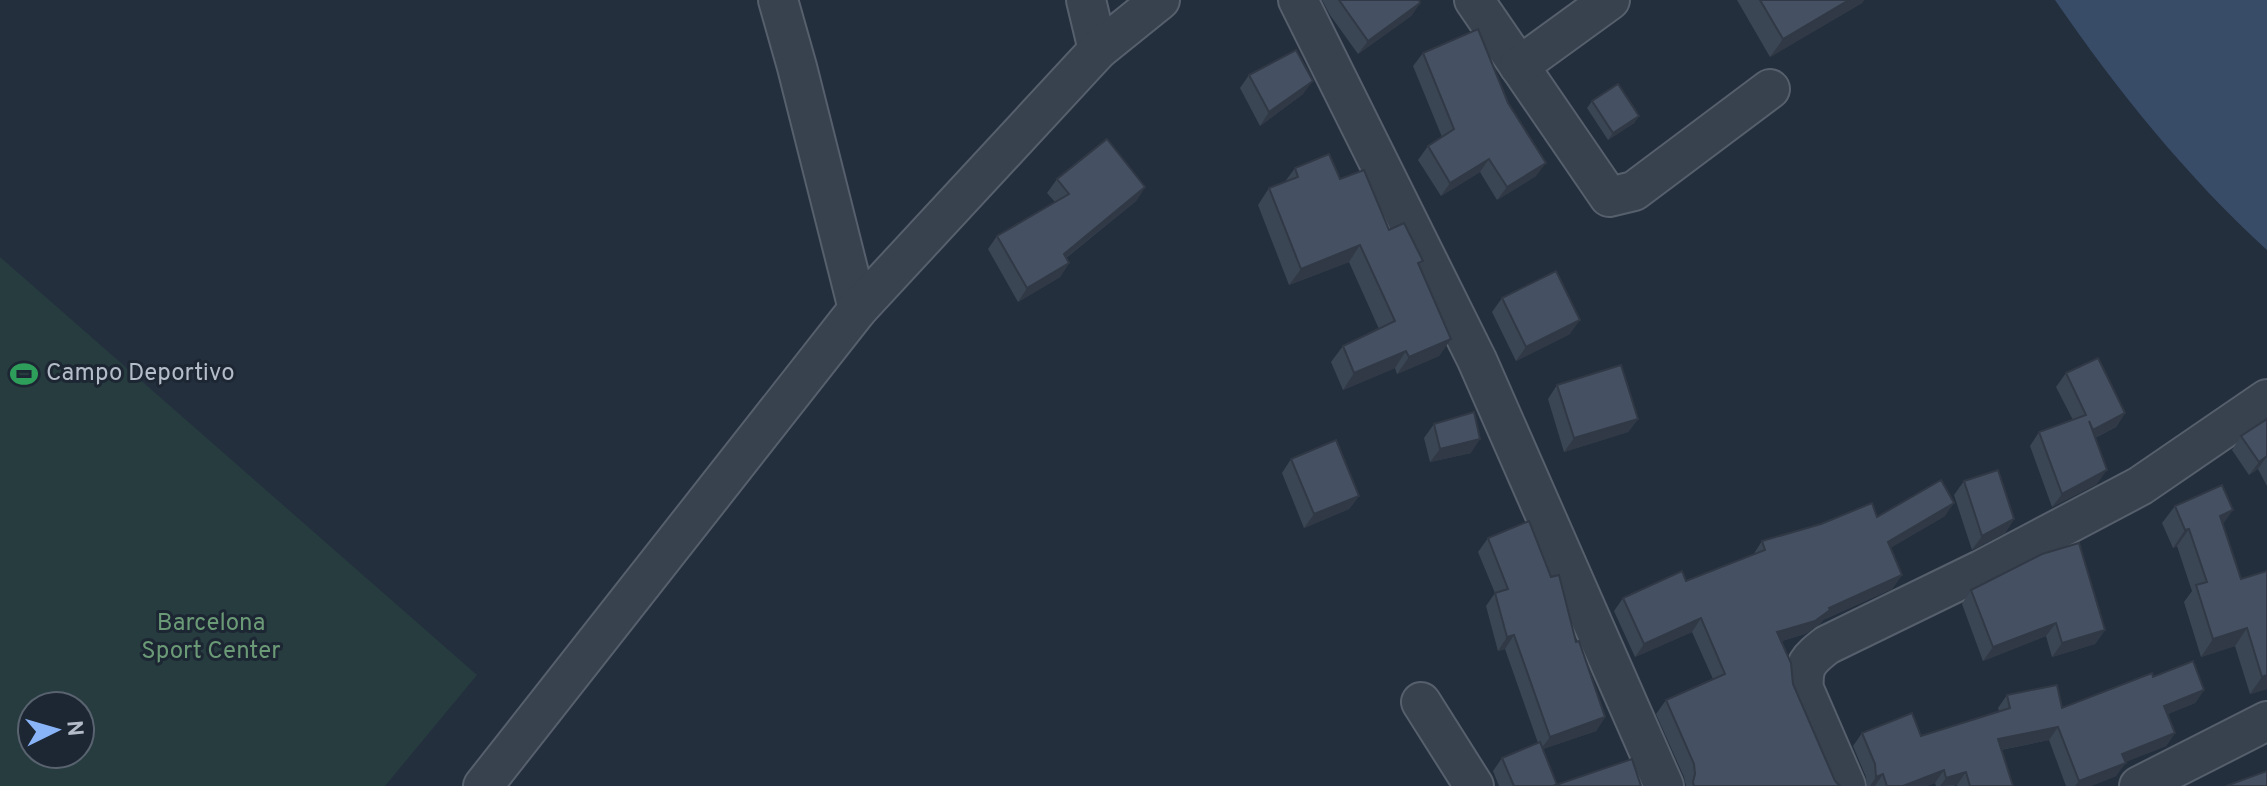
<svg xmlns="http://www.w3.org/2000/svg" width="2267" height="786" font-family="Overpass,sans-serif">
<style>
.green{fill:#263c3f;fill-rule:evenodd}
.water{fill:#394c67}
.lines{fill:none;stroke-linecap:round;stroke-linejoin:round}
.street-casing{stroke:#565f6c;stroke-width:42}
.street{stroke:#38414e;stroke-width:38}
.wall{fill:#3b4654}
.shaded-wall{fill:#303945}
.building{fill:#455162;stroke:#303945;stroke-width:2}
.labels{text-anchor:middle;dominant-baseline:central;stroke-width:6;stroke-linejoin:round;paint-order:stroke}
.poi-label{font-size:24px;fill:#b4bcc9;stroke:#1d2633;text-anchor:start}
.park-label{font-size:24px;fill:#6b9a76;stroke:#1d2633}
</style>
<rect width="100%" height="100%" fill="#242f3e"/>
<!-- green -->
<path class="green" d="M0 257 477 675 385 786H0ZM80 706V754H32V706Z"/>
<!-- water -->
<path class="water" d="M2055 0H2267V250C2186 176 2117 90 2055 0Z"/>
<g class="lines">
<!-- street casing -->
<g class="street-casing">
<g id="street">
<path d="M778 0 797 67 858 309"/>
<path d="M1086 0 1098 50"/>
<path d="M1298 0 1477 360 1664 786"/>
<path d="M1474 0 1609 197 1634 191 1770 89"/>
<path d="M1519 66 1610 0"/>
<path d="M1421 702 1474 786"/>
<path d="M483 786 858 309 1098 50 1160 0"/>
<path d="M1846 786 1804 689C1802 665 1809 659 1827 645L1981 570 2140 486 2267 399"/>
<path d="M2139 786 2267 721"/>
</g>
</g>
<!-- street -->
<use href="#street" class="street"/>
</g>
<!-- wall -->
<g class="wall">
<path d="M1322 0H1419L1420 3 1411 16 1358 54 1330 15Z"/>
<path d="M1737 0H1864L1862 3 1770 57Z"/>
<path d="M1423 53 1536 176 1497 200 1480 172 1441 196 1418 160 1428 146 1442 137 1413 66Z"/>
<path d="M1249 75 1303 94 1260 126 1240 88Z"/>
<path d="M1592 101 1639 116 1634 123 1608 140 1587 108Z"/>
<path d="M1295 168 1340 179 1389 230 1420 266 1451 339 1439 356 1397 374 1395 368 1343 390 1331 362 1343 346 1379 329 1349 262 1289 285 1258 205 1269 188 1284 183Z"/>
<path d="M1057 179 1145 187 1136 201 1066 258 1069 263 1060 277 1018 302 988 249 997 236 1055 202 1047 193Z"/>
<path d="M1502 298 1570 334 1516 361 1492 312Z"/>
<path d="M2066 373 2125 413 2116 427 2095 438 2097 484 2052 507 2030 446 2039 432 2073 420 2056 387Z"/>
<path d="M1557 385 1638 419 1628 432 1564 452 1548 399Z"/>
<path d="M2267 419V486L2258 469 2249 475 2232 450 2241 436Z"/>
<path d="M1434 424 1471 453 1430 462 1424 438Z"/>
<path d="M1291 459 1359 496 1349 509 1304 528 1282 473Z"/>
<path d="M1964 481 2014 519 2005 533 1972 550 1954 495Z"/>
<path d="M2175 506 2223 525 2241 579 2267 571V689L2250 694 2235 646 2201 657 2184 602 2192 591 2177 546 2173 548 2162 523Z"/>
<path d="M1945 516 1890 548 1902 575 1892 589 1823 620 1820 624 1805 634 1782 641 1793 684 1835 781 1840 786H1686L1684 777 1656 714 1666 700 1713 679 1692 632 1635 657 1614 611 1623 598 1686 581 1753 555 1762 541 1877 517Z"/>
<path d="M1488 538 1576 642 1605 717 1596 731 1543 749 1557 785 1641 786H1499L1493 771 1502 758 1538 743 1505 649 1498 651 1486 606 1495 593 1478 552Z"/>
<path d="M1971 590 2105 630 2095 644 2052 657 2046 636 1983 661 1962 604Z"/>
<path d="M2153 677 2204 690 2195 703 2168 714 2175 733 2166 746 2125 762 2116 776 2091 786H2066L2049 740 2001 750 2013 786H1957V785L1953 786H1936L1935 783 1927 786H1867L1866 777 1853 746 1862 733 1921 736 1999 711 1998 708 2007 695 2062 708Z"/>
</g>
<!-- shaded-wall -->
<g class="shaded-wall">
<path d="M1849 0H1864L1862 3 1770 57 1783 39Z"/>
<path d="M1420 3 1411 16 1358 54 1368 41Z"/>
<path d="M1313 81 1303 94 1260 126 1269 112Z"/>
<path d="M1639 116 1634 123 1608 140 1613 133Z"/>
<path d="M1489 159 1480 172 1441 196 1450 183Z"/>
<path d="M1546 163 1536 176 1497 200 1507 187Z"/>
<path d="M1145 187 1136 201 1054 267 1064 254Z"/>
<path d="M1360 245 1349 262 1289 285 1301 269Z"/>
<path d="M1069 263 1060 277 1018 302 1027 288Z"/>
<path d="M1580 320 1570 334 1516 361 1526 347Z"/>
<path d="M1451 339 1439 356 1397 374 1409 357Z"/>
<path d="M1406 351 1395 368 1343 390 1354 373Z"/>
<path d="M2125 413 2116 427 2084 443 2093 430Z"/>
<path d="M1638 419 1628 432 1564 452 1574 438Z"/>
<path d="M1480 439 1471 453 1430 462 1440 449Z"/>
<path d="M2267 456 2258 469 2249 475 2259 462Z"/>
<path d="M2107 470 2097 484 2052 507 2062 494Z"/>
<path d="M1359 496 1349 509 1304 528 1314 514Z"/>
<path d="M1954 503 1945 516 1878 555 1888 542Z"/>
<path d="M2233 510 2221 527 2220 516Z"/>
<path d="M2014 519 2005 533 1972 550 1982 536Z"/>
<path d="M2189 529 2177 546 2173 548 2185 530Z"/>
<path d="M1902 575 1892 589 1823 620 1820 624 1805 634 1768 645 1777 632Z"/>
<path d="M1701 618 1692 632 1635 657 1644 644Z"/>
<path d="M2056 623 2046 636 1983 661 1993 647Z"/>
<path d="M2247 628 2235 646 2201 657 2213 639Z"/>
<path d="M2105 630 2095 644 2052 657 2062 643Z"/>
<path d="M1514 635 1505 649 1498 651 1507 637Z"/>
<path d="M2267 675V689L2250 694 2262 677Z"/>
<path d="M2204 690 2195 703 2155 719 2164 706Z"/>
<path d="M1605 717 1596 731 1540 750 1550 737Z"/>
<path d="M2058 727 2049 740 1989 752 1998 739Z"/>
<path d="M2175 733 2166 746 2113 767 2122 754Z"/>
<path d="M2126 763 2116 776 2091 786H2075L2079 781Z"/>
<path d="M1944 770 1935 783 1927 786H1903Z"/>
<path d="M1966 772 1957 785 1940 786 1946 778Z"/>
<path d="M1883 774 1875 786H1870L1876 777Z"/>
</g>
<!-- building -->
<g class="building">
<path d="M1339 0H1419L1420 3 1368 41Z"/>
<path d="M1760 0H1849L1783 39Z"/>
<path d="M1478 29 1508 103 1546 163 1507 187 1489 159 1450 183 1428 146 1454 129 1423 53Z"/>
<path d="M1296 50 1313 81 1269 112 1249 75Z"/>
<path d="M1618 84 1639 116 1613 133 1592 101Z"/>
<path d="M1107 139 1145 187 1064 254 1069 263 1027 288 997 236 1069 194 1057 179Z"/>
<path d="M1329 154 1340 179 1364 170 1389 230 1404 223 1423 261 1418 263 1451 339 1409 357 1406 351 1354 373 1343 346 1395 321 1360 245 1301 269 1269 188 1298 177 1295 168Z"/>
<path d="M1556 271 1580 320 1526 347 1502 298Z"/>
<path d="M2098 358 2125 413 2093 430 2089 421 2107 470 2062 494 2039 432 2086 415 2066 373Z"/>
<path d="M1621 365 1638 419 1574 438 1557 385Z"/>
<path d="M1474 412 1480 439 1440 449 1434 424Z"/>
<path d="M2267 419V456L2259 462 2241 436Z"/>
<path d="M1336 440 1359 496 1314 514 1291 459Z"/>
<path d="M1998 470 2014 519 1982 536 1964 481Z"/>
<path d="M1941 480 1954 503 1888 542 1902 575 1829 608 1830 610 1815 621 1777 632 1791 663 1793 684 1835 781 1840 786H1694L1693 782 1695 774 1694 764 1666 700 1725 674 1701 618 1644 644 1623 598 1682 571 1686 581 1765 550 1762 541 1821 524 1872 503 1877 517Z"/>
<path d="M2222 485 2233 510 2220 516 2241 579 2267 571V675L2262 677 2247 628 2213 639 2196 585 2207 582 2189 529 2185 530 2175 506Z"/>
<path d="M1529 521 1551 577 1559 575 1576 642 1579 641 1605 717 1550 737 1514 635 1507 637 1495 593 1508 589 1488 538Z"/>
<path d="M2079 543 2105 630 2062 643 2056 623 1993 647 1971 590 2042 554Z"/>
<path d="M2193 661 2204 690 2164 706 2175 733 2122 754 2126 763 2079 781 2058 727 1998 739 2013 786H1970L1966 772 1946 778 1944 770 1903 786H1887L1883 774 1876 777 1875 764 1862 733 1912 713 1921 736 2010 708 2007 695 2057 685 2062 708 2152 673 2153 677Z"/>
<path d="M1540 742 1557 785 1553 786H1514L1502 758Z"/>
<path d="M1632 759 1641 786H1553Z"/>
<path d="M2267 771V786H2226Z"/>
</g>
<!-- icons -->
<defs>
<g id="stadium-bare" transform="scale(2.16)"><path d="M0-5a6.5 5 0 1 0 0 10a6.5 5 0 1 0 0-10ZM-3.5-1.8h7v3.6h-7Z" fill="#2e9e5b" stroke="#1d2633" stroke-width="2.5" paint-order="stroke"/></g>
</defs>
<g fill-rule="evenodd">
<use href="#stadium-bare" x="24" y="374"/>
</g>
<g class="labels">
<!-- poi labels -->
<g class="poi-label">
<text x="46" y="374">Campo Deportivo</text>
</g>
<!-- park labels -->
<g class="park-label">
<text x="211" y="624">Barcelona<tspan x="211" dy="28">Sport Center</tspan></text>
</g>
</g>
<!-- north arrow -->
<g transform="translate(56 730) rotate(85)"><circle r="38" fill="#1d2633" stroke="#59626f" stroke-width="2"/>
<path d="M0-6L14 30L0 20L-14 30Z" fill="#8ab4f8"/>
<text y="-12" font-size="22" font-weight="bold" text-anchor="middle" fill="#b4bcc9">N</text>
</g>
</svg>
